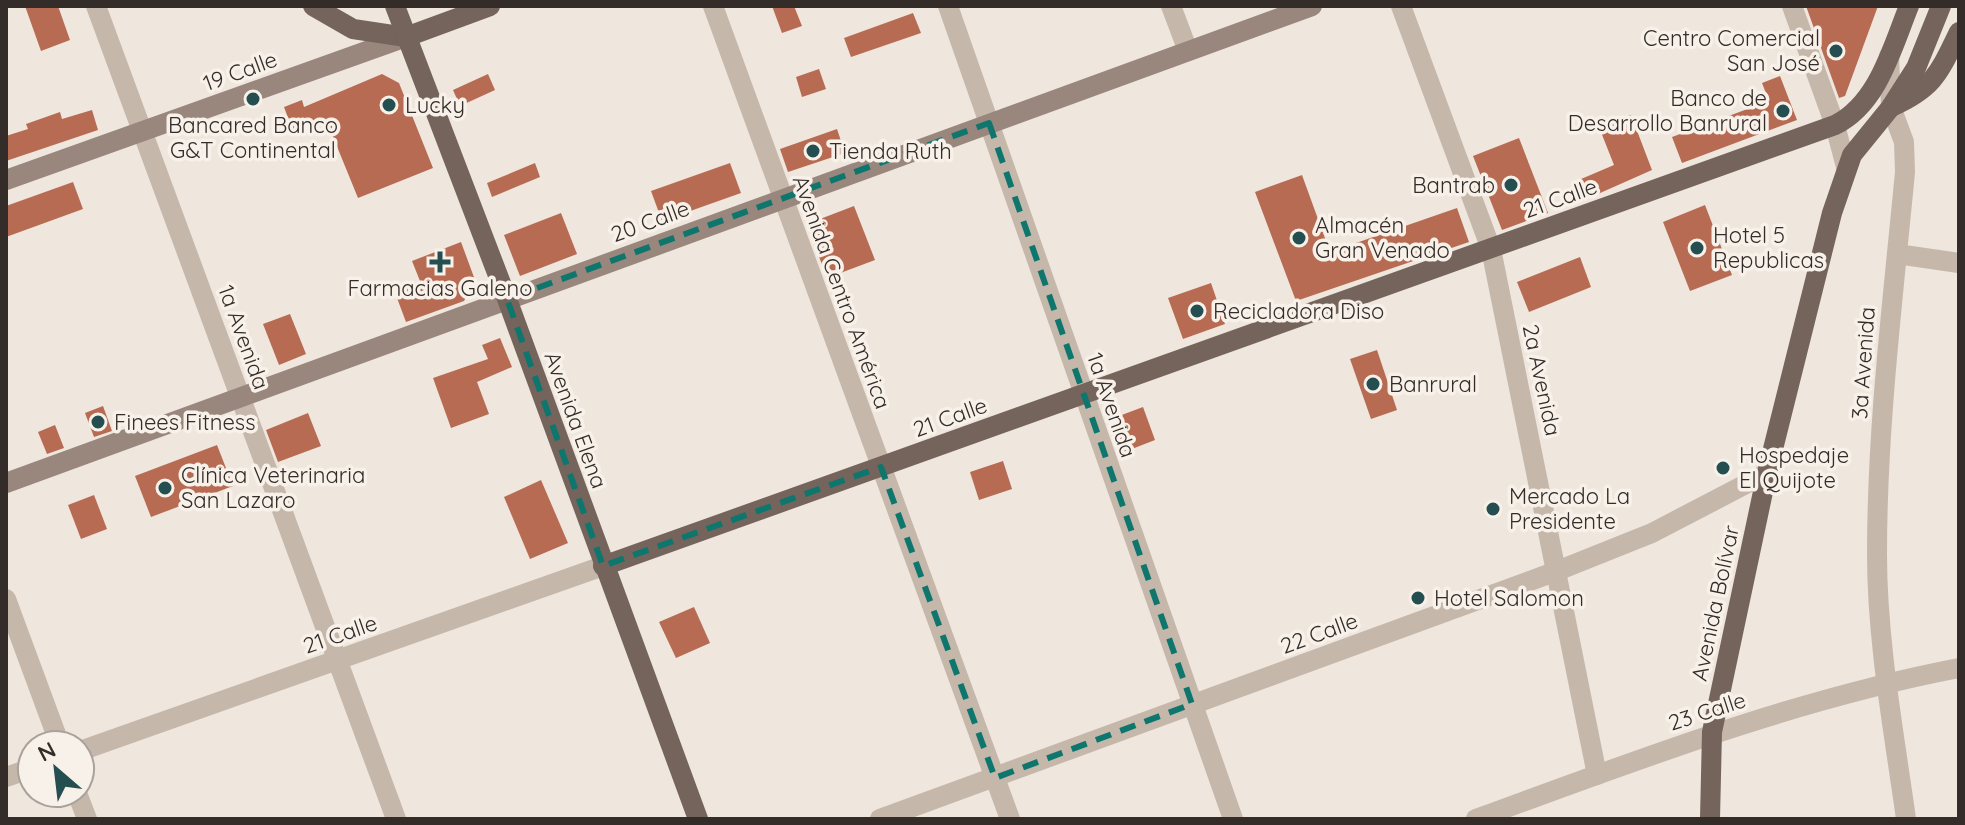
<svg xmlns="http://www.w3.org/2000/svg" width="1965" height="825" font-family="Quicksand,sans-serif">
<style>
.building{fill:#b76b53}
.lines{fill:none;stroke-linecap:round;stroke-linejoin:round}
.minor{stroke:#c6b7ab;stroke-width:20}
.tertiary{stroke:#c6b7ab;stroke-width:20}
.secondary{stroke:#99867c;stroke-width:20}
.primary{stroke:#74645c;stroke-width:20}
.marked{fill:none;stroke:#0f766e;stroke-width:6;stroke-dasharray:16 10;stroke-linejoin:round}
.poi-dot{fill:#244e50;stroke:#f7f1e9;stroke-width:3}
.labels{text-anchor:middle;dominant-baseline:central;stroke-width:7;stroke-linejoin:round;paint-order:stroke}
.poi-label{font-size:22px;fill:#342c29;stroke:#f7f1e9;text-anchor:start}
.street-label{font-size:22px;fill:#342c29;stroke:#f7f1e9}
</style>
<rect width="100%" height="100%" fill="#efe6dd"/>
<!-- building -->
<g class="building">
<path d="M25 6H58L70 40 41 51Z"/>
<path d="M772 6H794L802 26 782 33Z"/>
<path d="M1806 6H1878L1845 96 1839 98Z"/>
<path d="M913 13 921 33 851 57 844 38Z"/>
<path d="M819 69 826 89 802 97 796 77Z"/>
<path d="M382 74 399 83 433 168 358 198 327 122 294 134 284 107 302 100 304 107Z"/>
<path d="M488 74 495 90 460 106 453 90Z"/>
<path d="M1780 76 1797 120 1682 163 1672 137 1769 101 1762 83Z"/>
<path d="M92 110 98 130 6 161V136L28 129 26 124 60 112 62 119Z"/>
<path d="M1631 115 1652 170 1582 201 1574 182 1614 165 1599 127Z"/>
<path d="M837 129 845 153 788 172 780 149Z"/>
<path d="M1519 138 1548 213 1502 230 1473 156Z"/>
<path d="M535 163 540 177 492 197 487 183Z"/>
<path d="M730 163 741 193 662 221 651 191Z"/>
<path d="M1302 175 1330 252 1457 208 1469 242 1296 301 1255 192Z"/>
<path d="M73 182 83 209 6 237V206Z"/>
<path d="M1705 205 1732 275 1690 291 1663 222Z"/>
<path d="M854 206 875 260 827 278 807 224Z"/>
<path d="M561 213 577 254 520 276 504 235Z"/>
<path d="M461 242 475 280 464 301 406 322 394 290 420 281 412 261Z"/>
<path d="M1580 257 1591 287 1529 312 1517 282Z"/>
<path d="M1211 283 1225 324 1183 339 1168 298Z"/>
<path d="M290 314 306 354 279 365 263 324Z"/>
<path d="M500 338 512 367 477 382 489 414 451 428 433 378 488 359 482 345Z"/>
<path d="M1377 350 1397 410 1371 419 1350 359Z"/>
<path d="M103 406 112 431 94 437 85 413Z"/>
<path d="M1143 407 1155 440 1119 454 1109 427 1119 416Z"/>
<path d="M308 413 321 446 278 462 266 430Z"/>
<path d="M55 425 64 448 47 454 38 432Z"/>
<path d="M217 445 233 486 151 517 135 476Z"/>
<path d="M1003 461 1012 489 979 500 970 472Z"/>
<path d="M541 480 568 543 530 559 504 497Z"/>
<path d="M94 495 107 529 81 539 68 505Z"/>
<path d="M694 607 710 643 676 658 659 622Z"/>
</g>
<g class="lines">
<!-- minor -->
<g class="minor">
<path d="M96 6 396 819"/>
<path d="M1171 6 1188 51"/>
<path d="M1889 56 1891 107 1904 142 1905 172C1893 299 1877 426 1877 554 1877 642 1894 732 1906 819"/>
<path d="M1491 249 1597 775"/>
<path d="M1897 254 1959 263"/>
<path d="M6 599 60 745"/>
<path d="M80 751 603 566"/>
<path d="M6 777 32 768"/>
<path d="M77 793 87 819"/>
<path d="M880 819 1557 571 1652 533 1767 473"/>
<path d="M1476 819C1635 761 1792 700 1959 668"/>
</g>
<!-- tertiary -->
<g class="tertiary">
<path d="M713 6 1010 819"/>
<path d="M948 6 1233 819"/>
<path d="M1401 6 1491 249"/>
<path d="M1792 6 1835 125 1846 167"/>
</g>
<!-- secondary -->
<g class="secondary">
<path d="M6 180 406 37"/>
<path d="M6 483 1312 6"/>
</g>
<!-- primary -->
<g class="primary">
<path d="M313 6 353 29 406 37"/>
<path d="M395 6 507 299 698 819"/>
<path d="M406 37 490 6"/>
<path d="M1891 107C1934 88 1939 73 1959 32"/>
<path d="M603 566 1835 125C1878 104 1892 48 1909 6"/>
<path d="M1710 819 1712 732 1767 473 1832 213 1852 155 1891 107 1916 68 1941 6"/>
</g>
</g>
<!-- marked area -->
<path class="marked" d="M989 123 1192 704 995 778 881 467 603 566 507 299Z"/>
<!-- markers -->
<g class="poi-dot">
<circle cx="1836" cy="51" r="8"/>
<circle cx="253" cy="99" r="8"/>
<circle cx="389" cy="105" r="8"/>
<circle cx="1783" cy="111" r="8"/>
<circle cx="813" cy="151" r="8"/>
<circle cx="1511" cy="185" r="8"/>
<circle cx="1299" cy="238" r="8"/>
<circle cx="1697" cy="248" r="8"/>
<path d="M436 250h8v8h8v8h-8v8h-8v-8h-8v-8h8z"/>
<circle cx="1197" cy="311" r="8"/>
<circle cx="1373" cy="384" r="8"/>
<circle cx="98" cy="422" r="8"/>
<circle cx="1723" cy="468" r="8"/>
<circle cx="165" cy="488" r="8"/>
<circle cx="1493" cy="509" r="8"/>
<circle cx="1418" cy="598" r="8"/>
</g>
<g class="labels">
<!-- poi labels -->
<g class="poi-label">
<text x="1820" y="38" text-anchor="end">Centro Comercial<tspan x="1820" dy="25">San José</tspan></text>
<text x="1767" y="98" text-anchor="end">Banco de<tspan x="1767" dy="25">Desarrollo Banrural</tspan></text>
<text x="405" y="105">Lucky</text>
<text x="253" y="125" text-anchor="middle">Bancared Banco<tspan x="253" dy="25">G&amp;T Continental</tspan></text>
<text x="829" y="151">Tienda Ruth</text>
<text x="1495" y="185" text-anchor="end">Bantrab</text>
<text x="1315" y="225">Almacén<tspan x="1315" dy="25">Gran Venado</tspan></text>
<text x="1713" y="235">Hotel 5<tspan x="1713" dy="25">Republicas</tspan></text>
<text x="440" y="288" text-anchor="middle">Farmacias Galeno</text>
<text x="1213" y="311">Recicladora Diso</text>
<text x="1389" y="384">Banrural</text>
<text x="114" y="422">Finees Fitness</text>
<text x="1739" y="455">Hospedaje<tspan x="1739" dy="25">El Quijote</tspan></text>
<text x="181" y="475">Clínica Veterinaria<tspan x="181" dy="25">San Lazaro</tspan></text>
<text x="1509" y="496">Mercado La<tspan x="1509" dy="25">Presidente</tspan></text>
<text x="1434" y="598">Hotel Salomon</text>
</g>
<!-- street labels -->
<g class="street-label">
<text transform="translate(240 71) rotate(-20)">19 Calle</text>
<text transform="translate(1560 198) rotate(-20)">21 Calle</text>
<text transform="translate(650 221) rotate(-20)">20 Calle</text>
<text transform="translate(842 292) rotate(70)">Avenida Centro América</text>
<text transform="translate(244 337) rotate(70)">1a Avenida</text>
<text transform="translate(1863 363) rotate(-86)">3a Avenida</text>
<text transform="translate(1542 380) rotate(78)">2a Avenida</text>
<text transform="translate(1112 405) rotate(71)">1a Avenida</text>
<text transform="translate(950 417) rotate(-20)">21 Calle</text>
<text transform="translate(576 420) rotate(70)">Avenida Elena</text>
<text transform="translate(1715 603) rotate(-78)">Avenida Bolívar</text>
<text transform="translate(1319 633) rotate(-20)">22 Calle</text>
<text transform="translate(340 634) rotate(-19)">21 Calle</text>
<text transform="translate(1707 711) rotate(-18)">23 Calle</text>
</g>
</g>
<!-- border -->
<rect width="1965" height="825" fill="none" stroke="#342c29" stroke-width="16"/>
<!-- north arrow -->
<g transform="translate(56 769) rotate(332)"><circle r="38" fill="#f7f1e9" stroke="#a9a29c" stroke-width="2"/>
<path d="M0-6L14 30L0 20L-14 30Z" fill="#244e50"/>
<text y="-12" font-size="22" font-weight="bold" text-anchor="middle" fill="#342c29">N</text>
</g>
</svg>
